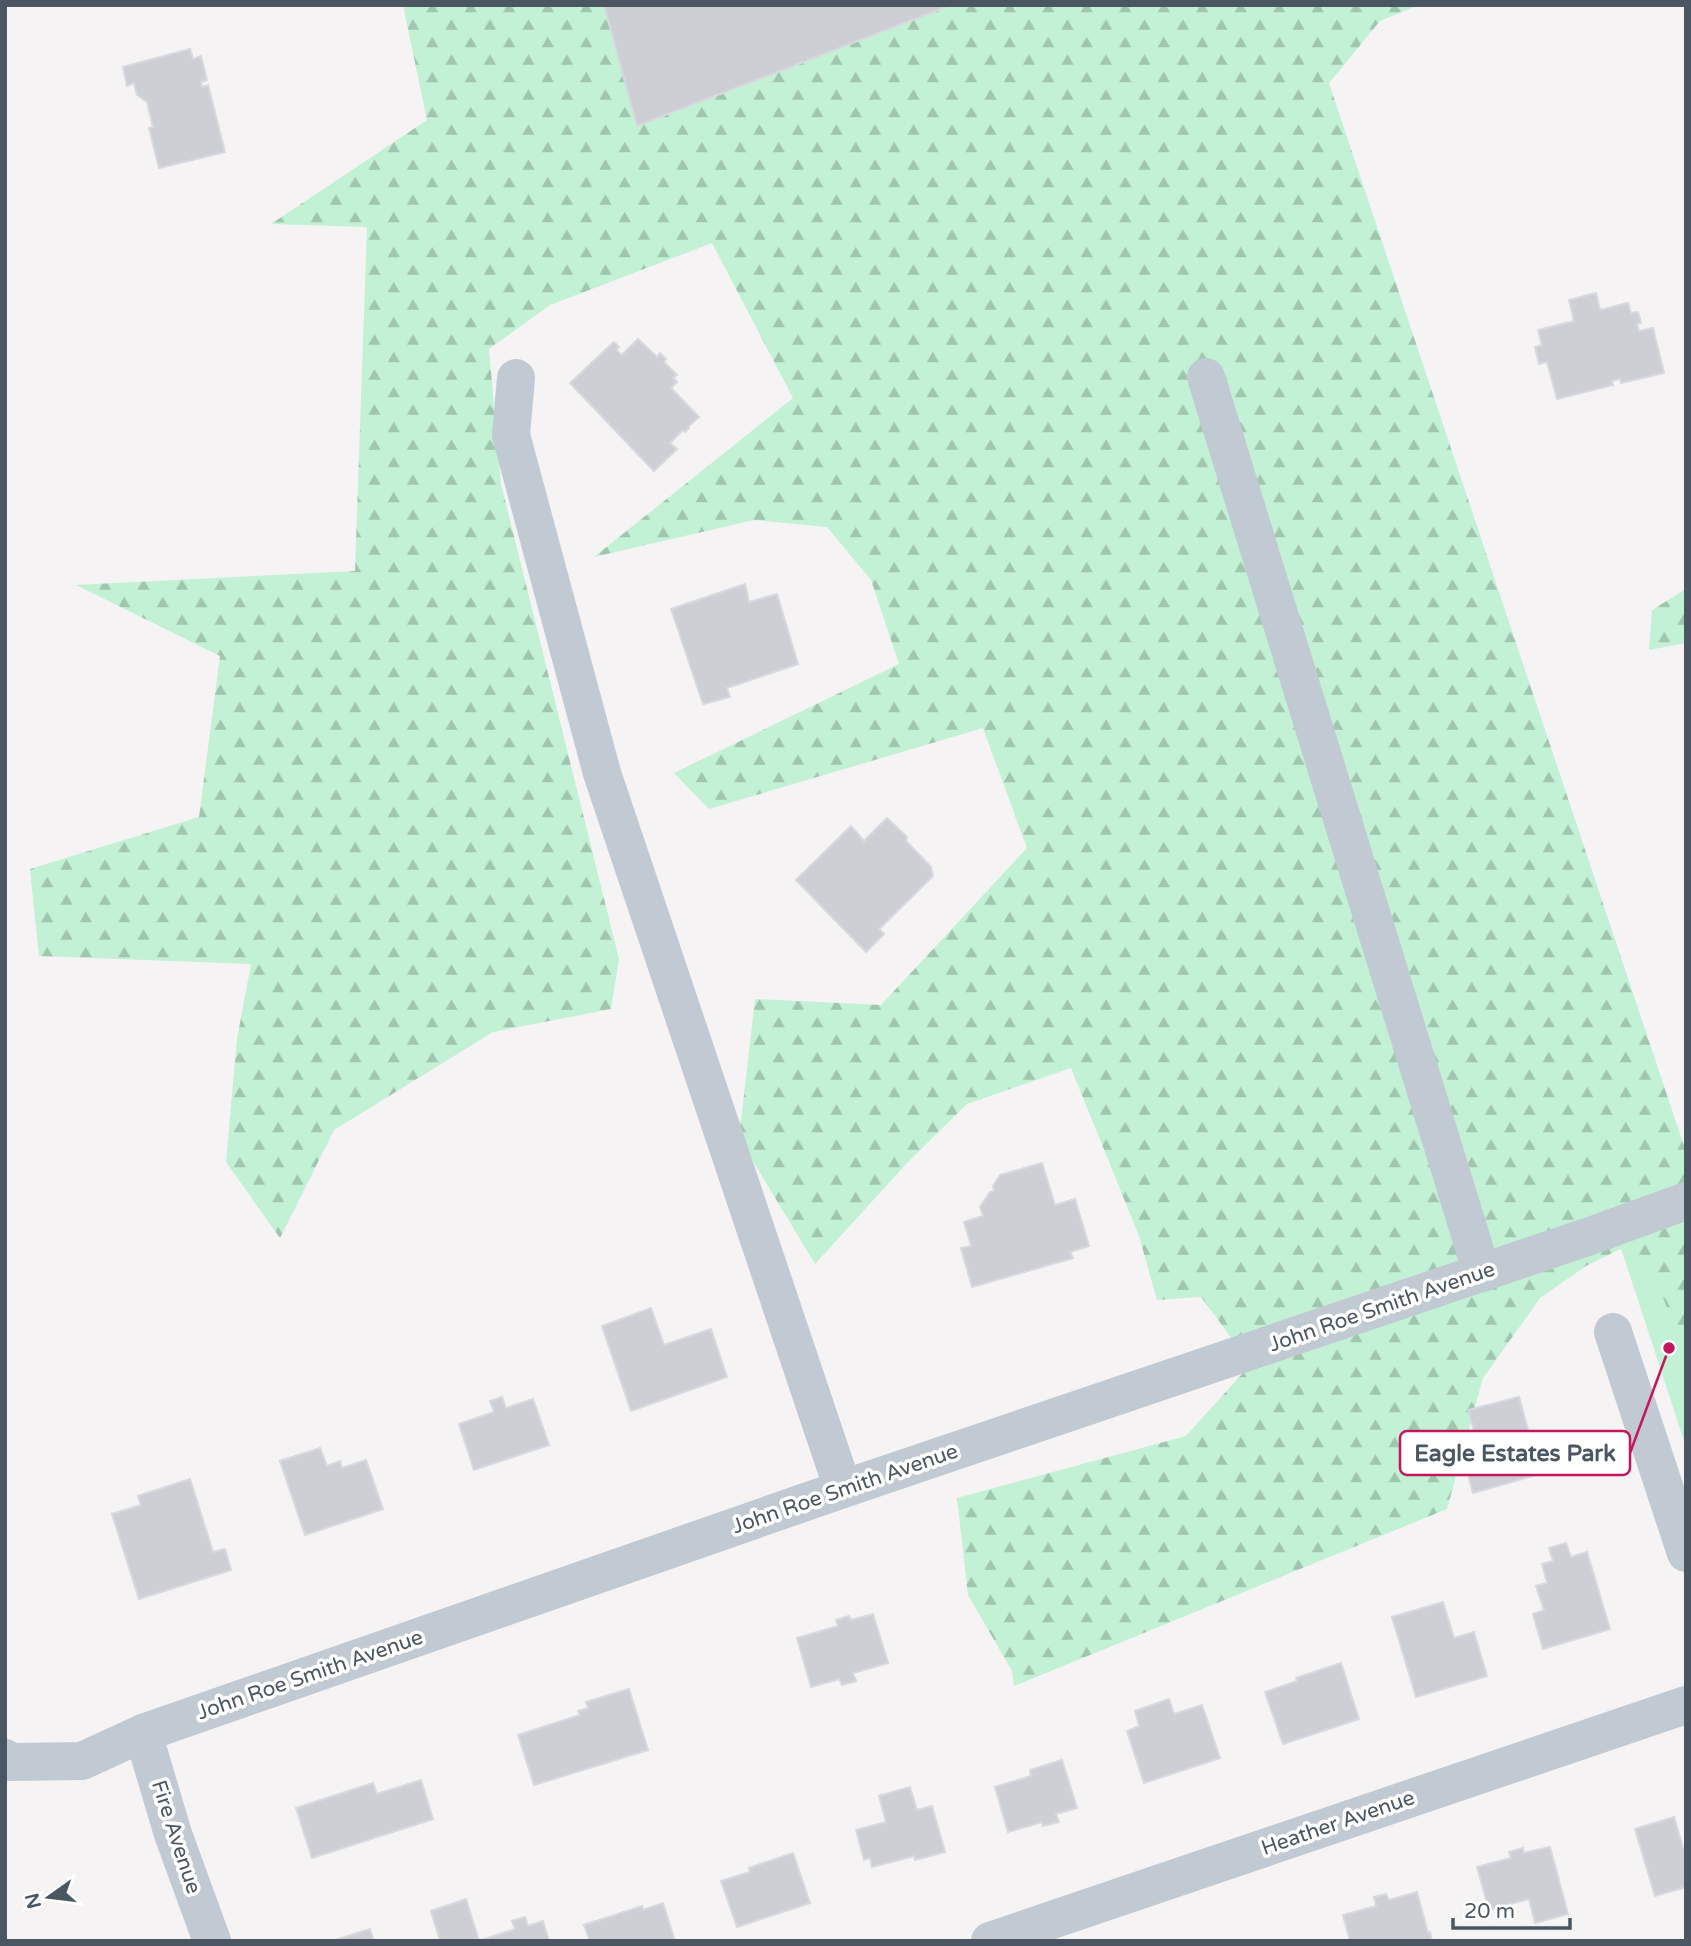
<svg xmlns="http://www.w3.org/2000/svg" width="1691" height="1946" font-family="'Varela Round',sans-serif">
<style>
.green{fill:#c3f1d5}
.forest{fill:url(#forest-firs)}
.building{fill:#cdcfd5;stroke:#d7d9de;stroke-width:2}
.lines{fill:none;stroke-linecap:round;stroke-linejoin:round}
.street{stroke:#c1cad2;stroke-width:38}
.labels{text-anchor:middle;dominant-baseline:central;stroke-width:7;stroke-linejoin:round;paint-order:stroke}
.street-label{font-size:21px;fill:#4a5661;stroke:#fff}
.leader{fill:none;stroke:#c2185b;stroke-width:2.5}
.callout-dot{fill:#c2185b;stroke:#fff;stroke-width:2.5}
.callout{fill:#fff;stroke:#c2185b;stroke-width:2.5}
.callout-label{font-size:23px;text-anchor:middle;font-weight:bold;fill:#4a5661}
</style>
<defs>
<pattern id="forest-firs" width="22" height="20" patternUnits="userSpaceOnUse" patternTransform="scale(1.75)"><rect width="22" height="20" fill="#c3f1d5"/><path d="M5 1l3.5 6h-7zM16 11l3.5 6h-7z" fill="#a0c6b0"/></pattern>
</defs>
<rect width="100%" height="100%" fill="#f5f3f3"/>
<!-- green -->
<path class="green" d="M1686 1208V1447L1621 1248Z"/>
<!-- forest -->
<g class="forest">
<path d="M403 5H1419L1380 21 1329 83 1686 1152V1353L1653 1274 1620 1249 1586 1266 1540 1298 1483 1378 1447 1509 1014 1686 1012 1671 968 1595 957 1498 1186 1436 1251 1364 1201 1297 1157 1300 1139 1236 1071 1068 967 1104 907 1163 815 1264 739 1138 755 999 881 1005 1027 848 983 728 709 809 674 773 899 664 871 580 827 527 754 520 594 557 793 398 712 243 550 305 489 349 501 484 619 959 611 1009 493 1032 334 1130 280 1238 226 1162 237 1039 251 964 39 956 30 869 199 817 220 656 76 585 355 571 367 227 271 224 427 120Z"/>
<path d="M1686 589V643L1649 650 1652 610Z"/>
</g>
<!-- building -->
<g class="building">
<path d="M604 5H951L637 126Z"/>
<path d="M190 49 193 59 201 56 207 80 201 82 202 87 208 85 225 152 159 168 149 128 153 127 147 102 137 95 134 83 127 86 123 67Z"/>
<path d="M1596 293 1600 310 1628 303 1631 313 1638 312 1641 323 1637 324 1639 331 1653 328 1664 373 1621 383 1620 379 1612 381 1613 385 1557 399 1547 362 1539 364 1535 347 1542 345 1538 330 1574 321 1569 300Z"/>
<path d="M638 339 657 357 660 353 666 359 664 362 677 375 673 378 677 382 671 388 699 417 688 427 689 428 685 432 683 430 670 443 677 449 654 471 570 383 614 342 619 347 616 350 622 355Z"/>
<path d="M745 584 749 602 777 594 798 664 727 688 730 697 703 704 671 609Z"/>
<path d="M887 818 907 837 906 841 931 867 933 876 879 929 884 934 866 952 796 880 851 826 864 841Z"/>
<path d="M1042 1163 1055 1205 1075 1199 1089 1246 1070 1252 1073 1258 972 1287 961 1248 971 1246 964 1222 983 1216 980 1207 990 1192 994 1191 993 1186 1000 1175Z"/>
<path d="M651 1308 664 1345 711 1329 727 1377 631 1411 602 1326Z"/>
<path d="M502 1397 506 1408 533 1399 549 1445 474 1470 459 1424 494 1412 490 1401Z"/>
<path d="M1519 1397 1540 1474 1473 1493 1463 1456 1480 1451 1468 1410Z"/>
<path d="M320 1448 327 1466 340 1461 342 1468 366 1460 383 1509 305 1535 280 1461Z"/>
<path d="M190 1479 213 1552 225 1549 231 1570 139 1599 112 1514 141 1505 138 1496Z"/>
<path d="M1566 1543 1571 1557 1587 1552 1610 1629 1543 1649 1533 1614 1544 1610 1536 1586 1547 1583 1542 1564 1553 1561 1549 1548Z"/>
<path d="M1443 1602 1454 1638 1474 1632 1487 1676 1416 1697 1392 1617Z"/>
<path d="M873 1614 888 1663 853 1673 856 1681 842 1685 839 1679 811 1687 797 1638 838 1626 836 1620 849 1616 851 1620Z"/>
<path d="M1341 1663 1359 1719 1283 1744 1265 1692 1297 1681 1296 1678Z"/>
<path d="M629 1689 648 1750 534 1785 518 1735 580 1715 578 1711 588 1708 586 1702Z"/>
<path d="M1169 1699 1174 1714 1202 1705 1220 1758 1144 1783 1127 1731 1139 1726 1135 1711Z"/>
<path d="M1062 1760 1077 1808 1056 1814 1059 1822 1043 1826 1042 1822 1008 1832 995 1787 1031 1776 1030 1770Z"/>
<path d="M421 1780 433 1819 312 1858 296 1808 373 1783 377 1794Z"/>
<path d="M910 1787 917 1810 932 1806 945 1852 915 1860 914 1856 872 1867 870 1858 864 1860 856 1830 886 1822 879 1796Z"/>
<path d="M1674 1817 1683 1848 1686 1847V1887L1655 1896 1635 1829Z"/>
<path d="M1550 1847 1568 1914 1535 1923 1529 1899 1489 1910 1477 1867 1511 1858 1509 1852 1523 1848 1524 1853Z"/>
<path d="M793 1853 810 1903 737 1927 721 1881 750 1872 749 1868Z"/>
<path d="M1417 1892 1428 1933 1430 1932 1432 1941H1350L1343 1915 1376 1906 1374 1897 1386 1894 1389 1900Z"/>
<path d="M466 1899 479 1941H440L431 1911Z"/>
<path d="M663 1903 675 1941H590L584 1925 642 1906 643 1910Z"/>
<path d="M525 1917 528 1926 543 1921 549 1941H479L515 1929 512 1921Z"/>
<path d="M370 1929 374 1941H332Z"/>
</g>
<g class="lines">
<!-- street -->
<g class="street">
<path d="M1206 377 1482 1273"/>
<path d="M516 378 511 435 602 773 843 1489"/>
<path d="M1613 1332 1686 1553"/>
<path d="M143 1733 173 1834 212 1941"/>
<path d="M5 1758 10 1762 82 1761 143 1733 843 1489 1590 1236 1686 1201"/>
<path d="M990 1941 1686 1705"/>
</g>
</g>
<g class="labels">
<!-- street labels -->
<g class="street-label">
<text transform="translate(1382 1307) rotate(-19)">John Roe Smith Avenue</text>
<text transform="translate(845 1489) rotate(-19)">John Roe Smith Avenue</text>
<text transform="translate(310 1675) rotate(-19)">John Roe Smith Avenue</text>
<text transform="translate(1338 1823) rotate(-19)">Heather Avenue</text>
<text transform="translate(176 1837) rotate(72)">Fire Avenue</text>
</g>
</g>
<!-- callouts -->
<path class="leader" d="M1669 1348L1630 1453"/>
<circle class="callout-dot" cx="1669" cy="1348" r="7"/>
<rect class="callout" x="1400" y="1431" width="230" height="44" rx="7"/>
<g class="callout-label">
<text x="1515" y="1461">Eagle Estates Park</text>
</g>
<!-- border -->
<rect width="1691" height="1946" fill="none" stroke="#4a5661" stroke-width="14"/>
<!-- north arrow -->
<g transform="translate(49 1897) rotate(256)" stroke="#ffffff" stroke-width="5" paint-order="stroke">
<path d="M0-5L12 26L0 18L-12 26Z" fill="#4a5661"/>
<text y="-10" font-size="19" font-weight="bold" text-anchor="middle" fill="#4a5661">N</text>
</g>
<!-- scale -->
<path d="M1453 1918v10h117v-10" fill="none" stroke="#4a5661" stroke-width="3.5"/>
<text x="1464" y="1918" font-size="21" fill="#4a5661" stroke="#ffffff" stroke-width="5" paint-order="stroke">20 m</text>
</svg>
